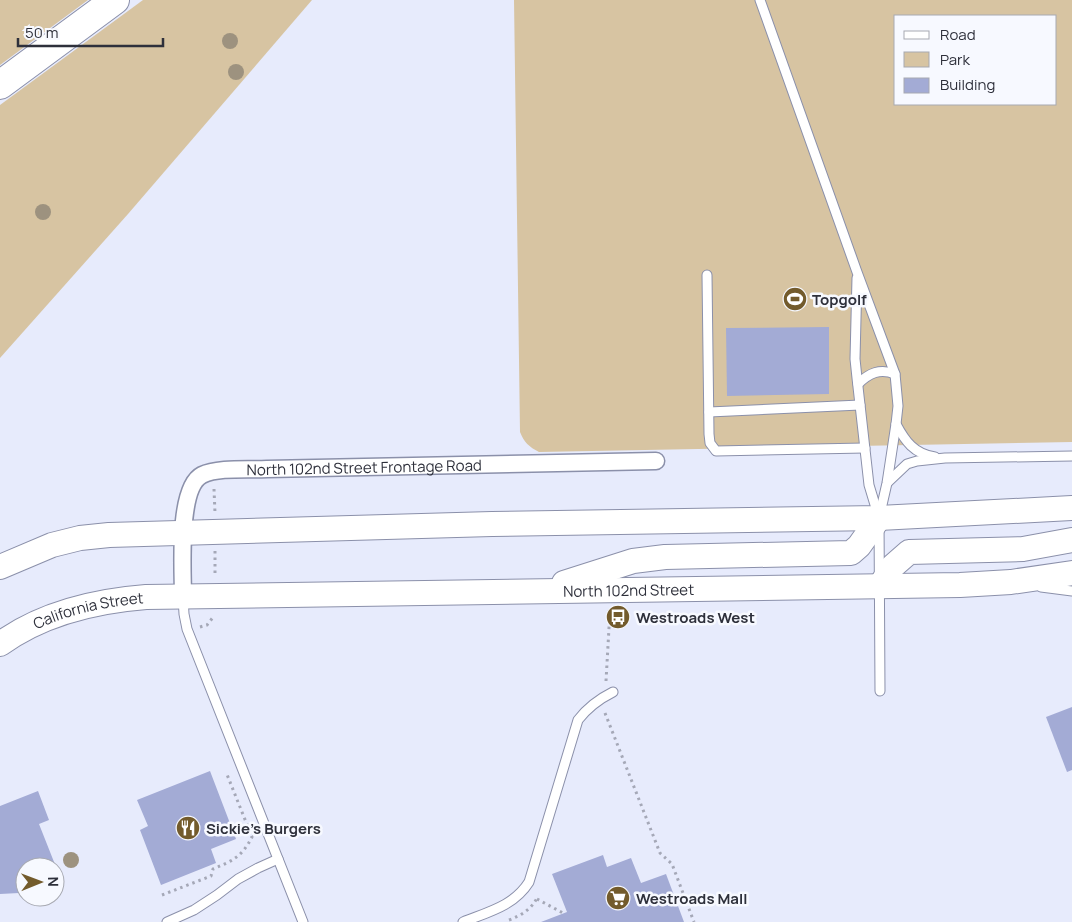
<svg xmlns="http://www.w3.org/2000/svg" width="1072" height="922" font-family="Manrope,sans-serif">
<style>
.green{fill:#d7c4a2;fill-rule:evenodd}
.building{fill:#a3abd5}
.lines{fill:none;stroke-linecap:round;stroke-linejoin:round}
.service-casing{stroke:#8b90aa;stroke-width:11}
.minor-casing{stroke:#8b90aa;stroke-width:19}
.secondary-casing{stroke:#8b90aa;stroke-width:26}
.motorway-casing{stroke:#8b90aa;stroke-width:30}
.path{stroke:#a5a8b7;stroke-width:3;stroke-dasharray:2.5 4;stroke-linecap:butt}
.service{stroke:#fff;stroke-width:9}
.minor{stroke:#fff;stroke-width:16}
.secondary{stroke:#fff;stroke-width:24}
.motorway{stroke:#fff;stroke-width:28}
.tree{fill:#9d927f}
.labels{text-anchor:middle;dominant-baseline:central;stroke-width:5;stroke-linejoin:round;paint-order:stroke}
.poi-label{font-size:15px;font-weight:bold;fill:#2e303b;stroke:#f7f9ff;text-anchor:start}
.street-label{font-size:15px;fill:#2e303b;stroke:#f7f9ff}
</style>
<rect width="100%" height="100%" fill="#e7ebfc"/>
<!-- green -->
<g class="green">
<path d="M0 0H88L0 65Z"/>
<path d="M143 0H312L128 214 0 358V105Z"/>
<path d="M514 0H1072V442L539 452C529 447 524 442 520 432ZM896 16H1056V104H896Z"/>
</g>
<!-- building -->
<g class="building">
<path d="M829 327V394L727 396 726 328Z"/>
<path d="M1072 707V770L1067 772 1046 717Z"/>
<path d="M210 771 236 839 211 849 216 863 161 885 140 830 148 826 137 800Z"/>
<path d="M38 791 49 820 39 824 56 867H25V891L19 893 0 894V806Z"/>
<path d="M603 855 607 867 631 858 641 883 666 874 684 922H541L567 912 552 874Z"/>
</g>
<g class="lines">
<!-- service casing -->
<g class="service-casing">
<g id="service">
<path d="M760 0 857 272 895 374 898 406 896 424 887 483 879 518 880 691"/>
<path d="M707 275 709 434 710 443 716 451 865 448"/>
<path d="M857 278 855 359 857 378 869 485 879 518"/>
<path d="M858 384C869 373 880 368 895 374"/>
<path d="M709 412 860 405"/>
<path d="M896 424C905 441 914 454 935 457"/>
<path d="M888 482 907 464 917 461 945 458 1072 456"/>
<path d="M1041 587 1072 591"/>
<path d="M183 597 184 614 187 629 303 922"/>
<path d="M167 922 194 910 217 895 238 879 258 868 278 859"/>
<path d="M463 922C488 912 514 906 529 882L578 720C588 707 599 699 613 692"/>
</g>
</g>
<!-- minor casing -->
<g class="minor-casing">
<g id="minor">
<path id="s1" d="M183 597C183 571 177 488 202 475 218 467 249 470 267 469L656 461"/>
</g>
</g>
<!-- secondary casing -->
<g class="secondary-casing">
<g id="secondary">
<path d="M0 567 52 545 80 538 109 535 492 524 879 518 1072 508"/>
<path d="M564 583 633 561 665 557 851 553 859 546 879 518"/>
<path d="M880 586 893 566 909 552 1023 549 1072 540"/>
<path id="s2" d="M0 644C43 613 94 601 146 597L960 585 1011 582 1072 573"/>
</g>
</g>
<!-- motorway casing -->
<g class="motorway-casing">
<path id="motorway" d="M0 85 115 0"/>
</g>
<!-- path -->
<g class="path">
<path d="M214 489 215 513"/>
<path d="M215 551V575"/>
<path d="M200 627 207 625 214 616"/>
<path d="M606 681 610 610"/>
<path d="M605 713 660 853 672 864 694 922"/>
<path d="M162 895 211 876 213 869C232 861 242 857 252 837L226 772"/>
<path d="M537 899 563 913"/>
<path d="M509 920C522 915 532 909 538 896"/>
</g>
<!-- service -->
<use href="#service" class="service"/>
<!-- minor -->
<use href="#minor" class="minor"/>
<!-- secondary -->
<use href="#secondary" class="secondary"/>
<!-- motorway -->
<use href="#motorway" class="motorway"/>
</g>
<!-- trees -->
<g class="tree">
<circle cx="230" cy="41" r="8"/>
<circle cx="236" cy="72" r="8"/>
<circle cx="43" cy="212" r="8"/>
<circle cx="71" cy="860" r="8"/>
</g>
<!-- icons -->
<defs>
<g id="stadium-disc" transform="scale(1.25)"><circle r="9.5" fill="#735b2c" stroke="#f7f9ff"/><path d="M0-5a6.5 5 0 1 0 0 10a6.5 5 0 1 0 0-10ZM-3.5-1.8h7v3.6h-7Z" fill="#fff"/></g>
<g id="bus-disc" transform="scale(1.25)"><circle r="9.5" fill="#735b2c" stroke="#f7f9ff"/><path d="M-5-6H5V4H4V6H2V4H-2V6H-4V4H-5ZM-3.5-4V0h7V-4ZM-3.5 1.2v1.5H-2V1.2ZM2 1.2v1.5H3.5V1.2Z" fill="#fff"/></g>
<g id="restaurant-disc" transform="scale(1.25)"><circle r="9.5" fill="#735b2c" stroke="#f7f9ff"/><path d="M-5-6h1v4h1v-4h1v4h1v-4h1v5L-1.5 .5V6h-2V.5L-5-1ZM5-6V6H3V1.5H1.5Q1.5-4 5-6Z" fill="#fff"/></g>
<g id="supermarket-disc" transform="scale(1.25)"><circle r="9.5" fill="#735b2c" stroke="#f7f9ff"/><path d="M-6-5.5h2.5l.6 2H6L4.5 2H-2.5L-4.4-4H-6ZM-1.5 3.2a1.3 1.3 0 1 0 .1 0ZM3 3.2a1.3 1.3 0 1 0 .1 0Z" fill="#fff"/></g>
</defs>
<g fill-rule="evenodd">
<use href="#stadium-disc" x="795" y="299"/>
<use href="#bus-disc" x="618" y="617"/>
<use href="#restaurant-disc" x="188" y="828"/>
<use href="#supermarket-disc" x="618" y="898"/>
</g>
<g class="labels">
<!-- poi labels -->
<g class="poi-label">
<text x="812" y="299">Topgolf</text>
<text x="636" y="617">Westroads West</text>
<text x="206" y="828">Sickie's Burgers</text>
<text x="636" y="898">Westroads Mall</text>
</g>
<!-- street labels -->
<g class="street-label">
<text stroke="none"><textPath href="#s1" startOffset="290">North 102nd Street Frontage Road</textPath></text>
<text stroke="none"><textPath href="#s2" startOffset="638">North 102nd Street</textPath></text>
<text stroke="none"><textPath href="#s2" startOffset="96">California Street</textPath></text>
</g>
</g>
<!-- legend -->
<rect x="894" y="15" width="162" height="90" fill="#f7f9ff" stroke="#a7a9b1"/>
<rect x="904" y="31" width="25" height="8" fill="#ffffff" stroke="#a7a9b1"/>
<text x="940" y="40" font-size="15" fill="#2e303b">Road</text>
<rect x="904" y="52" width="25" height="15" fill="#d7c4a2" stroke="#a7a9b1"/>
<text x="940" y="65" font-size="15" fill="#2e303b">Park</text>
<rect x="904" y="78" width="25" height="15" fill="#a3abd5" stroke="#a7a9b1"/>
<text x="940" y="90" font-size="15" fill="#2e303b">Building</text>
<!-- north arrow -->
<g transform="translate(40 882) rotate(89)"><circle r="24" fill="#f7f9ff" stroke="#a7a9b1"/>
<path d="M0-4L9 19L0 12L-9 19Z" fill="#735b2c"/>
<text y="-8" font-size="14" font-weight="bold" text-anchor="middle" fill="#2e303b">N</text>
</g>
<!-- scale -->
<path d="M18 38v8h145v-8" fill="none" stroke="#2e303b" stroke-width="2.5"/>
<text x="25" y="38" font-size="15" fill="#2e303b" stroke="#f7f9ff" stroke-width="4" paint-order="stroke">50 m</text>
</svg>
